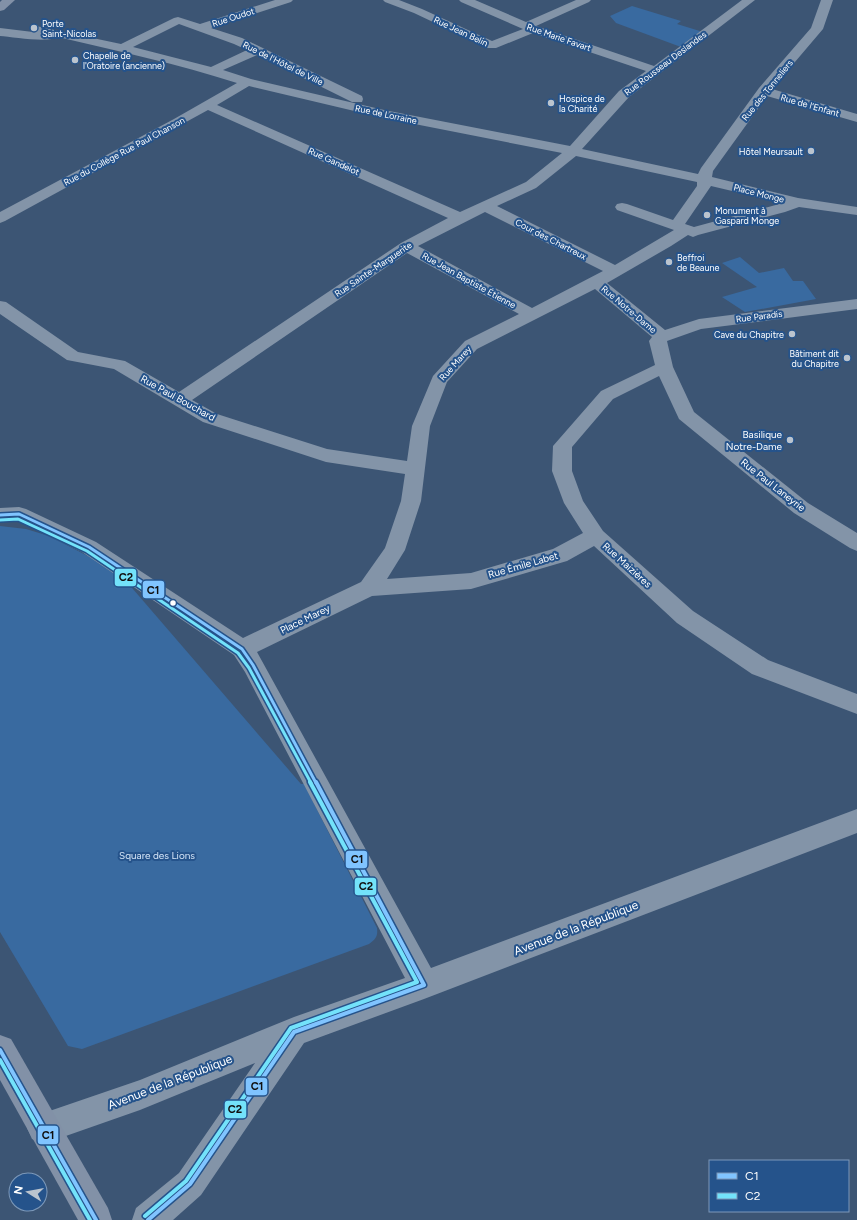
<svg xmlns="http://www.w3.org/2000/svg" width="857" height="1220" font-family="Figtree,sans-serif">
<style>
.green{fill:#396aa0}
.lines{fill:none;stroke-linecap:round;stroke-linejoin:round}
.minor{fill:#8394a8;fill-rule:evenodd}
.primary{fill:#8291a7;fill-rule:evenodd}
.bus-1-far1-casing{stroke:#25538b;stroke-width:6}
.bus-1-casing{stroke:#25538b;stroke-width:7}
.bus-2-far1-casing{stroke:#25538b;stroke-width:6}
.bus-2-casing{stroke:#25538b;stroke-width:7}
.bus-1-far1{stroke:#80c4ff;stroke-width:3}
.bus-1{stroke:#80c4ff;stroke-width:4}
.bus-2-far1{stroke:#73e2fa;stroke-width:3}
.bus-2{stroke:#73e2fa;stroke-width:4}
.poi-dot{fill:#bbc4ce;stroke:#25538b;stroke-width:1.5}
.bus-dot{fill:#fff;stroke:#25538b;stroke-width:1.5}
.labels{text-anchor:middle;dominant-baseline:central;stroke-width:4;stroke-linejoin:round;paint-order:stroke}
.far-street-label{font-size:9px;fill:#fff;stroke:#25538b}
.far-poi-label{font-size:9px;fill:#fff;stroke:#25538b;text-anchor:start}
.street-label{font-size:10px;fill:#fff;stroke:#25538b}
.poi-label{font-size:10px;fill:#fff;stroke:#25538b;text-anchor:end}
.park-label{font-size:10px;fill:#d6e6f8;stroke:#25538b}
.near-street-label{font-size:12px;fill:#fff;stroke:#25538b}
.line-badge{stroke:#25538b;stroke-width:1.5}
.pale-badge-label{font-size:11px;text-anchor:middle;font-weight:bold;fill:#111}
</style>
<rect width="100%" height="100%" fill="#3c5574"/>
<!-- green -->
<g class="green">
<path d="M632 6 681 21 677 24 703 32 681 47 616 23 610 16Z"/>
<path d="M740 257 759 273 784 268 793 281H803L816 299 745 312 722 297 757 287 722 263Z"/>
<path d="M0 526 26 529 49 536 121 573 120 574 301 784H304L377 928C378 936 376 939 369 944L82 1049 68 1046 0 932Z"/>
</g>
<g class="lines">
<!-- minor -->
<path class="minor" d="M275 0H293L291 2 211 28 242 38 362 96 363 99 362 102H352L257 55 223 70 251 79 384 110 570 146 619 91 646 71 533 33 496 48H488L414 13 385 2 383 0H399L422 9 492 41 523 29 461 2 459 0H475L526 22 576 0H591L589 2 536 26 654 66 742 0H755L629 97 582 149 698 174 701 168 759 88 811 28 821 0H833L823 29 772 89 857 114V122L767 96 713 171 712 177 798 198 857 207V215L799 207 785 212 698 235 693 237 688 235 671 246 607 283 665 330 699 319 857 299V309L701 329 667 341 673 367 694 412 808 503 857 533V551L850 548 794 513 679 419 659 376 613 399 572 447V471L583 501 603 531 693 611 768 660 857 694V714L752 674 677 623 594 546 567 561 471 589 372 596 257 652 431 968 857 809V833L424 999 304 1043 201 1195 173 1220H132L136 1208 179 1173 255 1063 140 1110 43 1144 32 1139 27 1128 32 1117 140 1080 294 1017 405 978 245 672 234 655 82 552 17 521 0 522V508L19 507 26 509 96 542 243 638 361 582 385 548 401 501 405 474 326 462 203 422 114 369 67 360 0 314V301L6 302 78 352 125 361 179 392 401 243 448 218 208 110 5 221 0 223V212L174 119 237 83C178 64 118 51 58 37 49 43 12 37 0 36V28L33 32 30 29 32 27 36 26 121 44 174 18 178 17 200 24ZM179 24 234 44 247 50 211 67 133 47ZM249 86 384 118 562 153 526 182 460 212 217 105ZM576 156 697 182V186L673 220 627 204 622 203 617 204 615 207 617 210 674 230 615 265 497 206 536 188ZM711 186 783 203 694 227 685 224ZM485 212 603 271 532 308 418 246ZM407 253 519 314 465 341 433 376 412 426 407 461 327 449 217 414 192 400ZM595 289 652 337 649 341 655 365 601 391 553 446 552 471 564 503 583 533 553 549 471 573 387 579 405 550 421 501 430 426 447 382 477 349Z"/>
<!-- primary -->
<g class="primary">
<path d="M2 0H15L4 10 0 11V2Z"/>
<path d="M0 1035 11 1039 108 1208 112 1220H78L0 1080Z"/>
</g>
<!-- bus-1-far1 casing -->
<g class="bus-1-far1-casing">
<path id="bus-1-far1" d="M0 515 19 514 89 547 242 649 253 665 316 783"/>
</g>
<!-- bus-1 casing -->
<g class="bus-1-casing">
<g id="bus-1">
<path d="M0 1050 96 1220"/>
<path d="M148 1220 190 1184 294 1032 424 985 316 782"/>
</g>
</g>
<!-- bus-2-far1 casing -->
<g class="bus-2-far1-casing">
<path id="bus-2-far1" d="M0 520 18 519 87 551 238 653 249 668 311 783"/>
</g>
<!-- bus-2 casing -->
<g class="bus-2-casing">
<g id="bus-2">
<path d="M0 1060 90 1220"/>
<path d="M145 1216 186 1181 291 1028 417 982 310 782"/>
</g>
</g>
<!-- bus-1-far1 -->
<use href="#bus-1-far1" class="bus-1-far1"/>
<!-- bus-1 -->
<use href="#bus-1" class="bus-1"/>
<!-- bus-2-far1 -->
<use href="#bus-2-far1" class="bus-2-far1"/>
<!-- bus-2 -->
<use href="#bus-2" class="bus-2"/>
</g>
<!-- markers -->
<g class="poi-dot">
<circle cx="34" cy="28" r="4"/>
<circle cx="75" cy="60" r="4"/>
<circle cx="551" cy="103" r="4"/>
<circle cx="811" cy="151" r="4"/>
<circle cx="707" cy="215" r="4"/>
<circle cx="669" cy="262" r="4"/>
<circle cx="792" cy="334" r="4"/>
<circle cx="847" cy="358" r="4"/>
<circle cx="790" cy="440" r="4"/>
</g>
<circle class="bus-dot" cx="173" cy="603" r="3.5"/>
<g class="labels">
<!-- far-street labels -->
<g class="far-street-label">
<text transform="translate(233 17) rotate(-18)">Rue Oudot</text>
<text transform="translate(461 31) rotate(25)">Rue Jean Belin</text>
<text transform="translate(559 37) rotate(19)">Rue Marie Favart</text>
<text transform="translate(283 63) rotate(26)">Rue de l'Hôtel de Ville</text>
<text transform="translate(665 63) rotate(-37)">Rue Rousseau Deslandes</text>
<text transform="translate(767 90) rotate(-51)">Rue des Tonneliers</text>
<text transform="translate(810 105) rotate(16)">Rue de l'Enfant</text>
<text transform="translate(386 114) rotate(12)">Rue de Lorraine</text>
<text transform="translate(124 151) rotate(-28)">Rue du Collège Rue Paul Chanson</text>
<text transform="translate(334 161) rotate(24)">Rue Gandelot</text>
<text transform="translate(759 193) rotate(14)">Place Monge</text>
<text transform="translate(551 239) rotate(27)">Cour des Chartreux</text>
<text transform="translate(373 269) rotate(-34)">Rue Sainte-Marguerite</text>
<text transform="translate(469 280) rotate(29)">Rue Jean Baptiste Étienne</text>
<text transform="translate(629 309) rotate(40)">Rue Notre-Dame</text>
<text transform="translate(759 316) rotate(-7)">Rue Paradis</text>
<text transform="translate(455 363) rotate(-48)">Rue Marey</text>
</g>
<!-- far-poi labels -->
<g class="far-poi-label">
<text x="42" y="23">Porte<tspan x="42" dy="10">Saint-Nicolas</tspan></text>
<text x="83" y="55">Chapelle de<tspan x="83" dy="10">l'Oratoire (ancienne)</tspan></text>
<text x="559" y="98">Hospice de<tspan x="559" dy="10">la Charité</tspan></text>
<text x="803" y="151" text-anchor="end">Hôtel Meursault</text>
<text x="715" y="210">Monument à<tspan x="715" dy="10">Gaspard Monge</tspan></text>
<text x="677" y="257">Beffroi<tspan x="677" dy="10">de Beaune</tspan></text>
<text x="784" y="334" text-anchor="end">Cave du Chapitre</text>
<text x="839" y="353" text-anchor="end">Bâtiment dit<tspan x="839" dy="10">du Chapitre</tspan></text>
</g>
<!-- street labels -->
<g class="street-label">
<text transform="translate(178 398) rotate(29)">Rue Paul Bouchard</text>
<text transform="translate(773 485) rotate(38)">Rue Paul Laneyrie</text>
<text transform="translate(523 565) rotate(-16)">Rue Émile Labet</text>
<text transform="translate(627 565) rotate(42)">Rue Maizières</text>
<text transform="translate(305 619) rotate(-26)">Place Marey</text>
</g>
<!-- poi labels -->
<g class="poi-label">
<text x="782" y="434">Basilique<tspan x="782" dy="12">Notre-Dame</tspan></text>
</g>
<!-- park labels -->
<g class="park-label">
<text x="157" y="855">Square des Lions</text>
</g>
<!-- near-street labels -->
<g class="near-street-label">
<text transform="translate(576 928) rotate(-21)">Avenue de la République</text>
<text transform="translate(170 1082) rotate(-21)">Avenue de la République</text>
</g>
</g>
<g class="line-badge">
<rect x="114" y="568" width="23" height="19" rx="4" fill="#73e2fa"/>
<rect x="142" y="580" width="23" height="19" rx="4" fill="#80c4ff"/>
<rect x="345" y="850" width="23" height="19" rx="4" fill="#80c4ff"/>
<rect x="354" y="877" width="23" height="19" rx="4" fill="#73e2fa"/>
<rect x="245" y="1077" width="23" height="19" rx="4" fill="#80c4ff"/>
<rect x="224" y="1100" width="23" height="19" rx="4" fill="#73e2fa"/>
<rect x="37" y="1125" width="22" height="20" rx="4" fill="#80c4ff"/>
</g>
<g class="pale-badge-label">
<text x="126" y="581">C2</text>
<text x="153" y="594">C1</text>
<text x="357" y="863">C1</text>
<text x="366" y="890">C2</text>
<text x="257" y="1090">C1</text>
<text x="235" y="1113">C2</text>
<text x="48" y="1139">C1</text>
</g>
<!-- legend -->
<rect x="709" y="1160" width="140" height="52" fill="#25538b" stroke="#7c98b9"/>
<rect x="717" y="1173" width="20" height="6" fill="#80c4ff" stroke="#7c98b9"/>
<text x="745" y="1180" font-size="12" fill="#ffffff">C1</text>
<rect x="717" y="1193" width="20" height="6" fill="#73e2fa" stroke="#7c98b9"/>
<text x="745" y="1200" font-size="12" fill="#ffffff">C2</text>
<!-- north arrow -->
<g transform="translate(28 1192) rotate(281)"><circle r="19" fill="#25538b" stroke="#7c98b9"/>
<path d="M0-3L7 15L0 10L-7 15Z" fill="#bbc4ce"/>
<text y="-6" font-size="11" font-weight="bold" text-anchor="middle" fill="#ffffff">N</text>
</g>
</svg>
